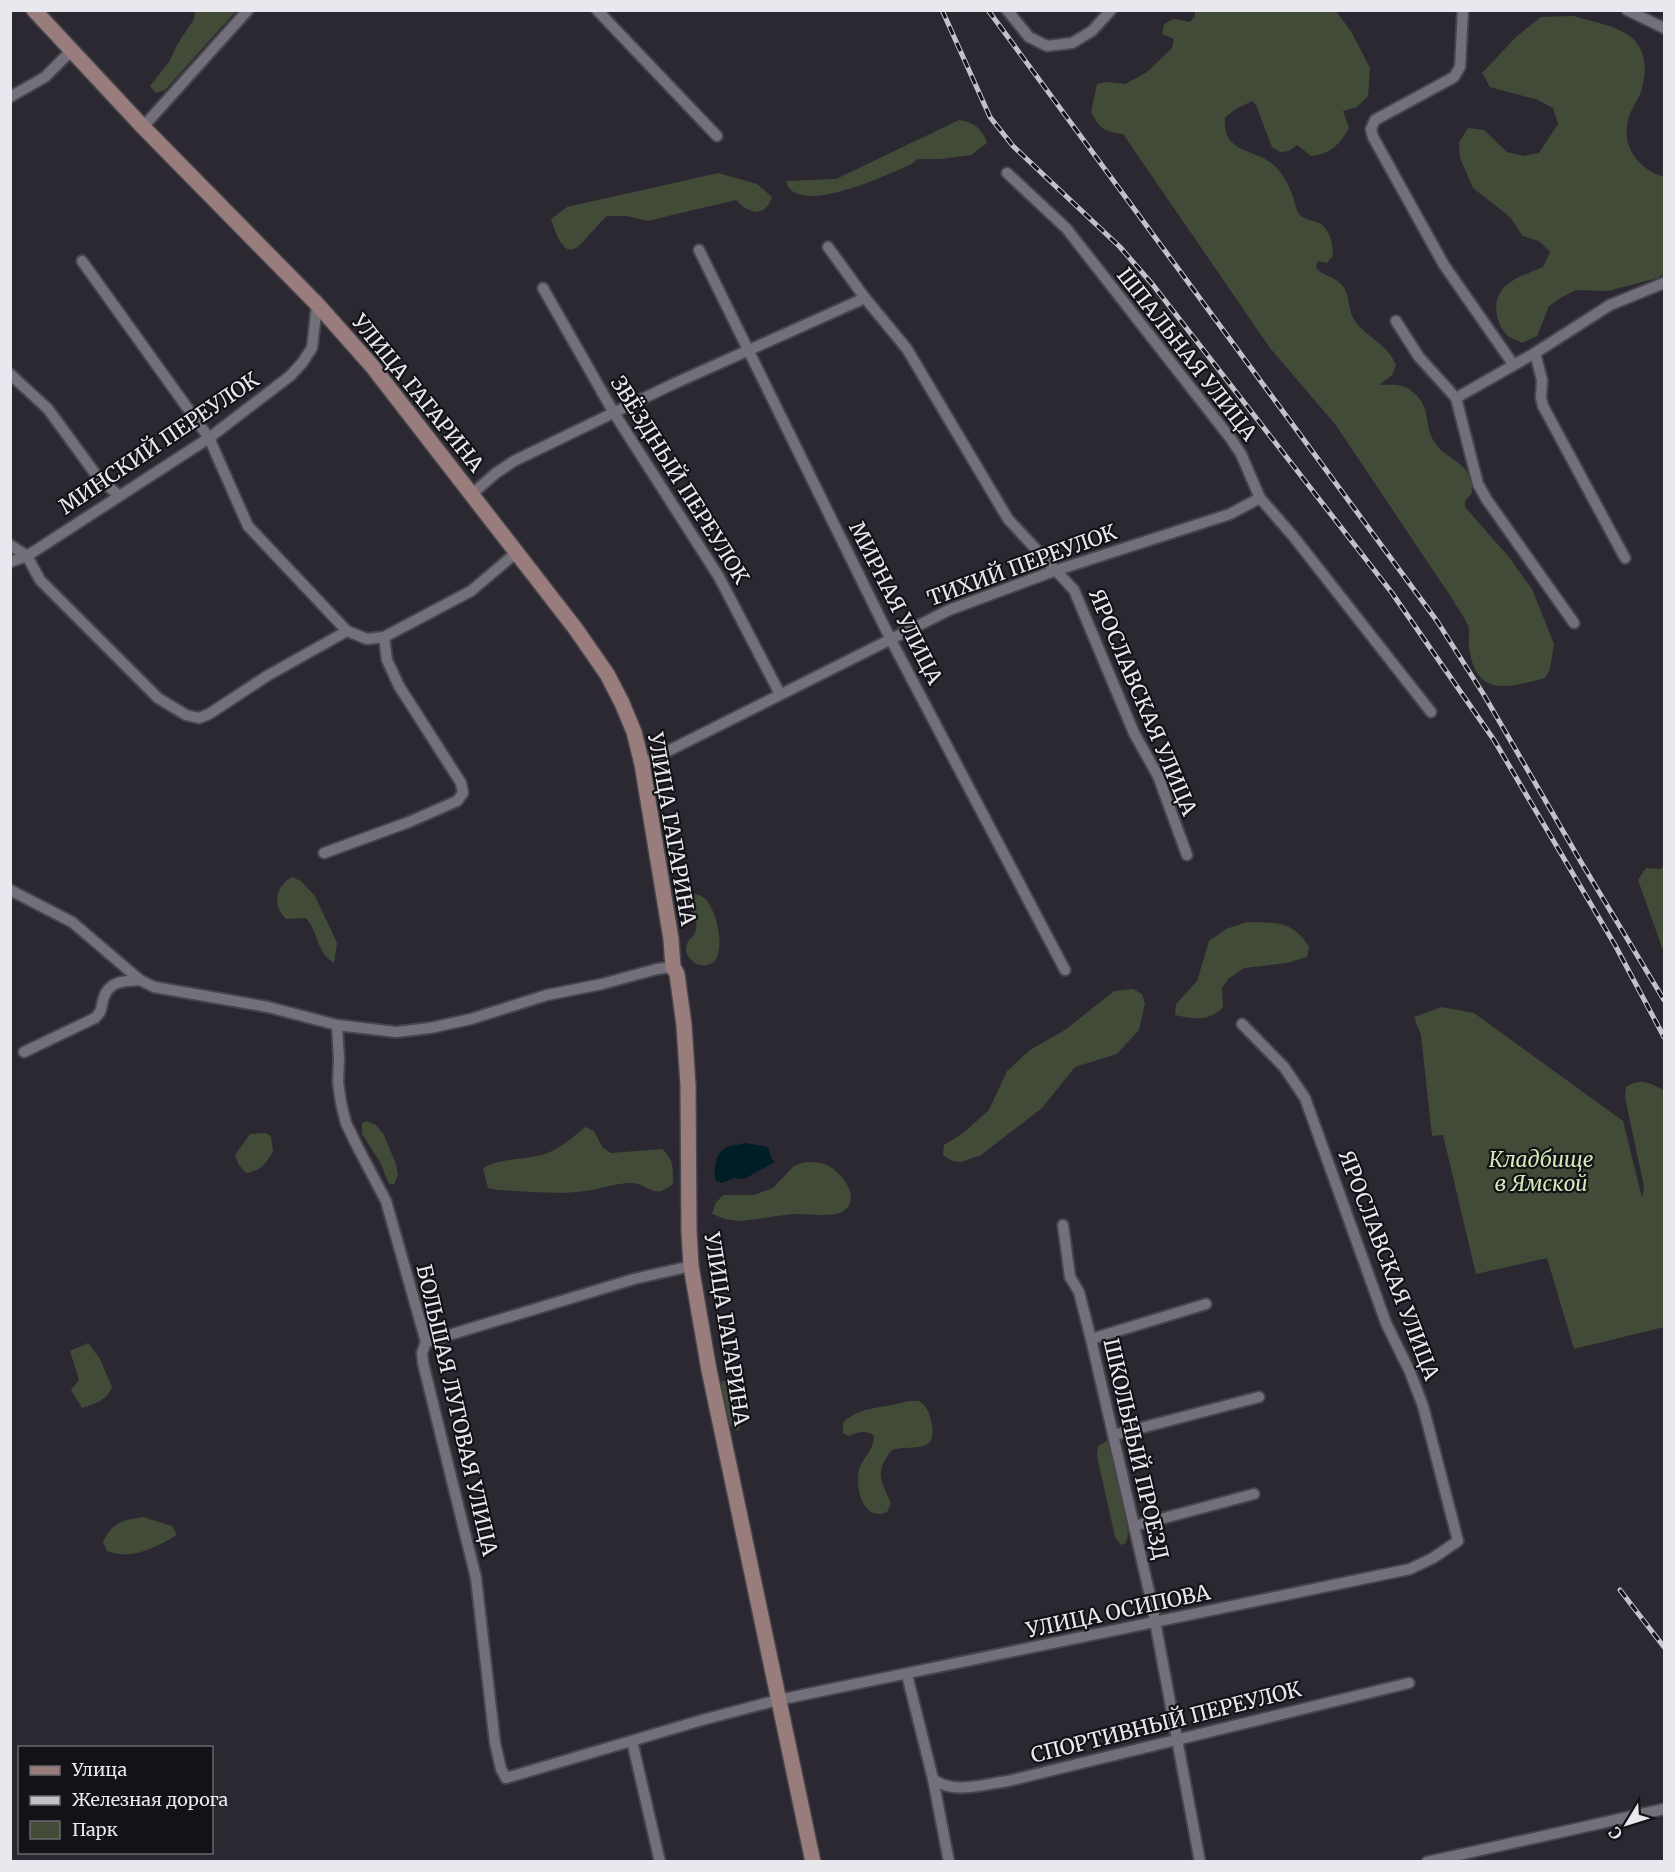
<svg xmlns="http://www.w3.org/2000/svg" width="1675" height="1872" font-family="Merriweather,serif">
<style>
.green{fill:#424b38}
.water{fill:#001e26}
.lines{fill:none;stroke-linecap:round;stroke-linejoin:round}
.street-casing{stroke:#47454c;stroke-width:14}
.secondary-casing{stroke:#47454c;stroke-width:18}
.street{stroke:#73707b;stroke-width:10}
.secondary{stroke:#997d7c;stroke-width:15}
.rail-casing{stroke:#c3c1c9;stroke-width:5}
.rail{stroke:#131216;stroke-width:3;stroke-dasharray:9;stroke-linecap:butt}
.labels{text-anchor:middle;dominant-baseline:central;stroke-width:4.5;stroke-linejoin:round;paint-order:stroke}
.street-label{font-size:21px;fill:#eae8ef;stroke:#131216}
.park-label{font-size:21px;font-style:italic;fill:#d1ebb8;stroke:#131216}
</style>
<rect width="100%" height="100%" fill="#2b2832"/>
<!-- green -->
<g class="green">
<path d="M195 11H236L165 90 156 93 150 86 169 62 177 45 194 19Z"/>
<path d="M1195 11H1336L1352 33 1370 68 1368 96 1357 107 1343 111 1349 128C1340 144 1331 154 1311 156L1297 145 1289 151 1280 152 1272 147 1256 105 1252 101 1234 110 1225 118C1222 154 1254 148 1274 165 1283 174 1289 185 1293 197 1295 202 1296 210 1299 214 1304 219 1310 220 1316 222 1330 226 1333 244 1333 256L1327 263 1318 261 1316 268C1325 277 1333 276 1340 283 1351 293 1347 310 1355 321 1368 339 1387 343 1396 365L1392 375 1379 385C1391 385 1404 383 1414 393 1432 409 1423 425 1435 443 1449 463 1472 460 1472 493L1465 501V507L1508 556 1532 589 1554 644 1550 669 1545 678C1507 688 1476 698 1469 647 1468 641 1470 634 1469 629 1466 619 1458 609 1453 600L1335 424 1270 348 1123 134C1103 131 1100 129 1091 112L1097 84 1105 82 1125 84 1147 72 1172 48 1174 39 1162 34 1164 24 1174 19 1190 22 1195 16Z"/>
<path d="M1574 16C1589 21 1609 24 1623 32 1645 43 1648 65 1642 88 1640 98 1632 107 1629 117 1620 146 1638 169 1664 177V274L1657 278 1608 291 1576 290 1562 297 1549 306 1537 336 1522 343C1517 340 1509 338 1506 334 1496 323 1492 302 1502 290 1511 278 1530 273 1543 267L1550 252 1539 241 1523 236 1510 217 1473 188 1460 158 1459 142 1468 128 1484 130 1507 152 1523 156 1539 153 1558 124 1553 108 1538 100 1490 87 1482 73 1516 37 1541 17Z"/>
<path d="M959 120C973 122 983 129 987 143L971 155 941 159H918L910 165C886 175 811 211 790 189 788 187 787 184 786 181L836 179Z"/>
<path d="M718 173 757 184 772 197C765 218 749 214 736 200L647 221 627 216H607C581 239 569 277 551 219L567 207Z"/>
<path d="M1664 864V953L1638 880 1646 868 1661 869Z"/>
<path d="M292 877 301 881 315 896 337 943 334 963C316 952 319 933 306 918L286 919C272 905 275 887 292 877Z"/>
<path d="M688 894C695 894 700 894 705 899 718 910 732 971 700 965 692 963 683 953 687 944 688 940 693 937 695 933 700 921 692 908 683 902Z"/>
<path d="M1247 922C1276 923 1293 920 1309 947L1307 957 1287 963 1244 968 1228 979 1222 988 1223 1007C1210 1022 1193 1019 1175 1015L1176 1004 1197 981 1209 941 1226 929Z"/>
<path d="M1133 989 1142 994 1145 1004 1139 1030 1117 1054 1075 1067 1042 1108 981 1155 962 1162 952 1161 943 1155 944 1145 962 1134 989 1110 1007 1071 1030 1050 1065 1030 1114 991Z"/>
<path d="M1442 1007 1474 1013 1623 1121 1642 1198 1644 1187 1625 1097 1626 1087C1642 1077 1649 1083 1664 1090V1327L1574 1349 1547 1258 1476 1274 1443 1135 1432 1136 1421 1035 1414 1017Z"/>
<path d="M367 1121 376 1125 383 1133 396 1164 398 1175 394 1184H389L380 1162 362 1134V1123Z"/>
<path d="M585 1127 594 1131 603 1148 611 1153 662 1149C674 1159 673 1169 673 1184 652 1201 651 1184 631 1183 616 1183 601 1189 586 1191 559 1195 526 1191 498 1190L488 1188 483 1168C501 1158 522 1160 542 1155 559 1150 572 1138 585 1127Z"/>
<path d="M266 1133 271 1136 273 1151C266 1164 261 1171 246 1173L239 1165 235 1155 250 1134Z"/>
<path d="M805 1162C812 1162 821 1162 827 1165 841 1172 861 1196 845 1210 836 1218 807 1214 795 1214 776 1215 745 1223 730 1220 724 1219 718 1216 712 1214L716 1202 724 1195H754L773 1188 794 1166Z"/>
<path d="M88 1343 100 1359 112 1387C106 1401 96 1403 82 1408L71 1390 79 1380 70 1351Z"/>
<path d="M730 1377 734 1380 742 1423 738 1431 733 1429 730 1424 721 1387 722 1382Z"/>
<path d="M908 1401H919C926 1405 929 1412 931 1420 940 1456 912 1444 892 1450 874 1472 881 1480 891 1503L887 1512C864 1523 854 1487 859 1470 863 1456 873 1453 874 1436 866 1429 857 1433 848 1436L843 1433V1423C860 1405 885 1409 908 1401Z"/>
<path d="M1107 1441 1113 1449 1128 1534 1126 1543 1121 1545 1115 1537 1097 1456 1098 1446Z"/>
<path d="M143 1517 172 1526 177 1535C156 1547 131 1561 107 1551L103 1542C112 1522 123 1520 143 1517Z"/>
</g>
<!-- water -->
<path class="water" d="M745 1143 768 1147 772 1159 775 1162 744 1179 734 1178 722 1183 716 1181C713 1171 715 1154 725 1148 731 1145 739 1145 745 1143Z"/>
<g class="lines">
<!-- street casing -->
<g class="street-casing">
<g id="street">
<path d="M597 10 717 136"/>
<path d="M1007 10 1029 37 1047 46 1072 43 1092 31 1111 10"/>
<path d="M1463 10 1460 67 1454 77 1375 120 1371 129 1373 137 1444 265 1513 364"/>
<path d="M1627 10 1664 28"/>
<path d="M10 97 45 77 72 50"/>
<path d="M143 127 248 10"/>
<path d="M1007 173 1066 228 1231 439 1241 454 1260 498 1293 536 1431 712"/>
<path d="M828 247 865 298 907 349 1008 519 1074 590 1134 733 1158 776 1187 855"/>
<path d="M699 250 890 638 1065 970"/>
<path d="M82 261 209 438 248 526 347 631 367 639 384 637 387 660 399 686 461 783 463 793 457 801 409 822 324 853"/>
<path d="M543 288 614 413 719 577 780 694"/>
<path d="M1396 321 1419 357 1456 398 1478 484 1487 500 1574 623"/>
<path d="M1535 353 1542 380 1541 398 1543 406 1625 558"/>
<path d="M10 374 48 409 97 476 119 496"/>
<path d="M1456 398 1535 353 1610 305 1664 283"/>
<path d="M472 494 496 473 514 461 671 385 865 298"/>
<path d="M10 545 27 556 40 580 158 698 186 715 199 718 209 714 267 676 347 631"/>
<path d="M10 562 27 556 209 438 290 376 302 363 312 348 317 304"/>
<path d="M384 637 471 591 517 552"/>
<path d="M642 764 949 610 1054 571 1230 514 1260 498"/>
<path d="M10 890 72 922 140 980 154 987 268 1007 337 1025 396 1032 430 1028 471 1019 547 995 602 984 657 969 673 967"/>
<path d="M337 1025 339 1059 338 1082 341 1103 346 1123 357 1146 386 1201 426 1342 422 1353 423 1363 476 1578 495 1743 501 1769 506 1778 702 1720 778 1700 1410 1569 1433 1558 1458 1541 1423 1406 1410 1372 1386 1323 1305 1098 1284 1067 1242 1024"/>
<path d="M24 1052 95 1018C104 1009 100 1007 104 997 110 980 126 981 140 980"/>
<path d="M1063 1225 1070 1277 1079 1292 1091 1339 1151 1600 1200 1862"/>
<path d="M1091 1339 1206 1304"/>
<path d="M426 1342 634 1279 691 1266"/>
<path d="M1114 1435 1259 1397"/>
<path d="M1134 1526 1254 1494"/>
<path d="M907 1675 933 1779 949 1862"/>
<path d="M632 1741 660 1862"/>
<path d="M933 1779C953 1795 984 1784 1008 1781L1409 1683"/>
<path d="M1427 1862 1664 1809"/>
</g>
</g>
<!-- secondary casing -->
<g class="secondary-casing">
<path id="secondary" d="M34 10 143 127 317 304 372 366 575 628 607 674 622 703 634 732 642 764 671 939 673 967 677 974 684 1025 688 1085 689 1231 691 1266 709 1370 813 1862"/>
</g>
<!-- street -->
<use href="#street" class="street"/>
<!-- secondary -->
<use href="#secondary" class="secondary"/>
<!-- rail casing -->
<g class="rail-casing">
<g id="rail">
<path d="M942 10 990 117 1013 146 1120 247 1153 285 1392 593 1494 740 1615 945 1664 1037"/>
<path d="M988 10 1437 621 1484 695 1581 862 1664 1000"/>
<path d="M1620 1590 1664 1647"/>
</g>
</g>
<!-- rail -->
<use href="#rail" class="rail"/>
</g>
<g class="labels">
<!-- street labels -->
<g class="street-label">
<text transform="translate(1187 354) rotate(52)">ШПАЛЬНАЯ УЛИЦА</text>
<text transform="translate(418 393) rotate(51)">УЛИЦА ГАГАРИНА</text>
<text transform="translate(159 443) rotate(-34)">МИНСКИЙ ПЕРЕУЛОК</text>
<text transform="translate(680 480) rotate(58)">ЗВЁЗДНЫЙ ПЕРЕУЛОК</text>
<text transform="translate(1022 565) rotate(-20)">ТИХИЙ ПЕРЕУЛОК</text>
<text transform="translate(896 603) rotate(63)">МИРНАЯ УЛИЦА</text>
<text transform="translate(1143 702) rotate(67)">ЯРОСЛАВСКАЯ УЛИЦА</text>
<text transform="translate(672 829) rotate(80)">УЛИЦА ГАГАРИНА</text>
<text transform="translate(1389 1265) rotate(69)">ЯРОСЛАВСКАЯ УЛИЦА</text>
<text transform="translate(727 1329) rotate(81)">УЛИЦА ГАГАРИНА</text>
<text transform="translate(457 1410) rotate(77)">БОЛЬШАЯ ЛУГОВАЯ УЛИЦА</text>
<text transform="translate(1136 1449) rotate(77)">ШКОЛЬНЫЙ ПРОЕЗД</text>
<text transform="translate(1118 1611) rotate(-12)">УЛИЦА ОСИПОВА</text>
<text transform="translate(1166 1722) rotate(-14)">СПОРТИВНЫЙ ПЕРЕУЛОК</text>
</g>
<!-- park labels -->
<g class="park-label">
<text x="1541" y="1159">Кладбище<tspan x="1541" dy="24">в Ямской</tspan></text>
</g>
</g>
<!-- border -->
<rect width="1675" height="1872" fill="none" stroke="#eae8ef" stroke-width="24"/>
<!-- legend -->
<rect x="18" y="1746" width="195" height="108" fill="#131216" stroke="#69686d" stroke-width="1.5"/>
<rect x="30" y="1766" width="30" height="9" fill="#997d7c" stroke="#69686d" stroke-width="1.5"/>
<text x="72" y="1776" font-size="18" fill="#eae8ef">Улица</text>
<rect x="30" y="1796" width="30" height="9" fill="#c3c1c9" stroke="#69686d" stroke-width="1.5"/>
<text x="72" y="1806" font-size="18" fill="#eae8ef">Железная дорога</text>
<rect x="30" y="1821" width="30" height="18" fill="#424b38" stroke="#69686d" stroke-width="1.5"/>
<text x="72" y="1836" font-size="18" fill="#eae8ef">Парк</text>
<!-- north arrow -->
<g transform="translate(1627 1824) rotate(232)" stroke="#131216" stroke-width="4.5" paint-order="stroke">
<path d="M0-4.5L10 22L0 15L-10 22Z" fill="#eae8ef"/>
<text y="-9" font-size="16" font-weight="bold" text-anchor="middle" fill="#eae8ef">С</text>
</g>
</svg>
